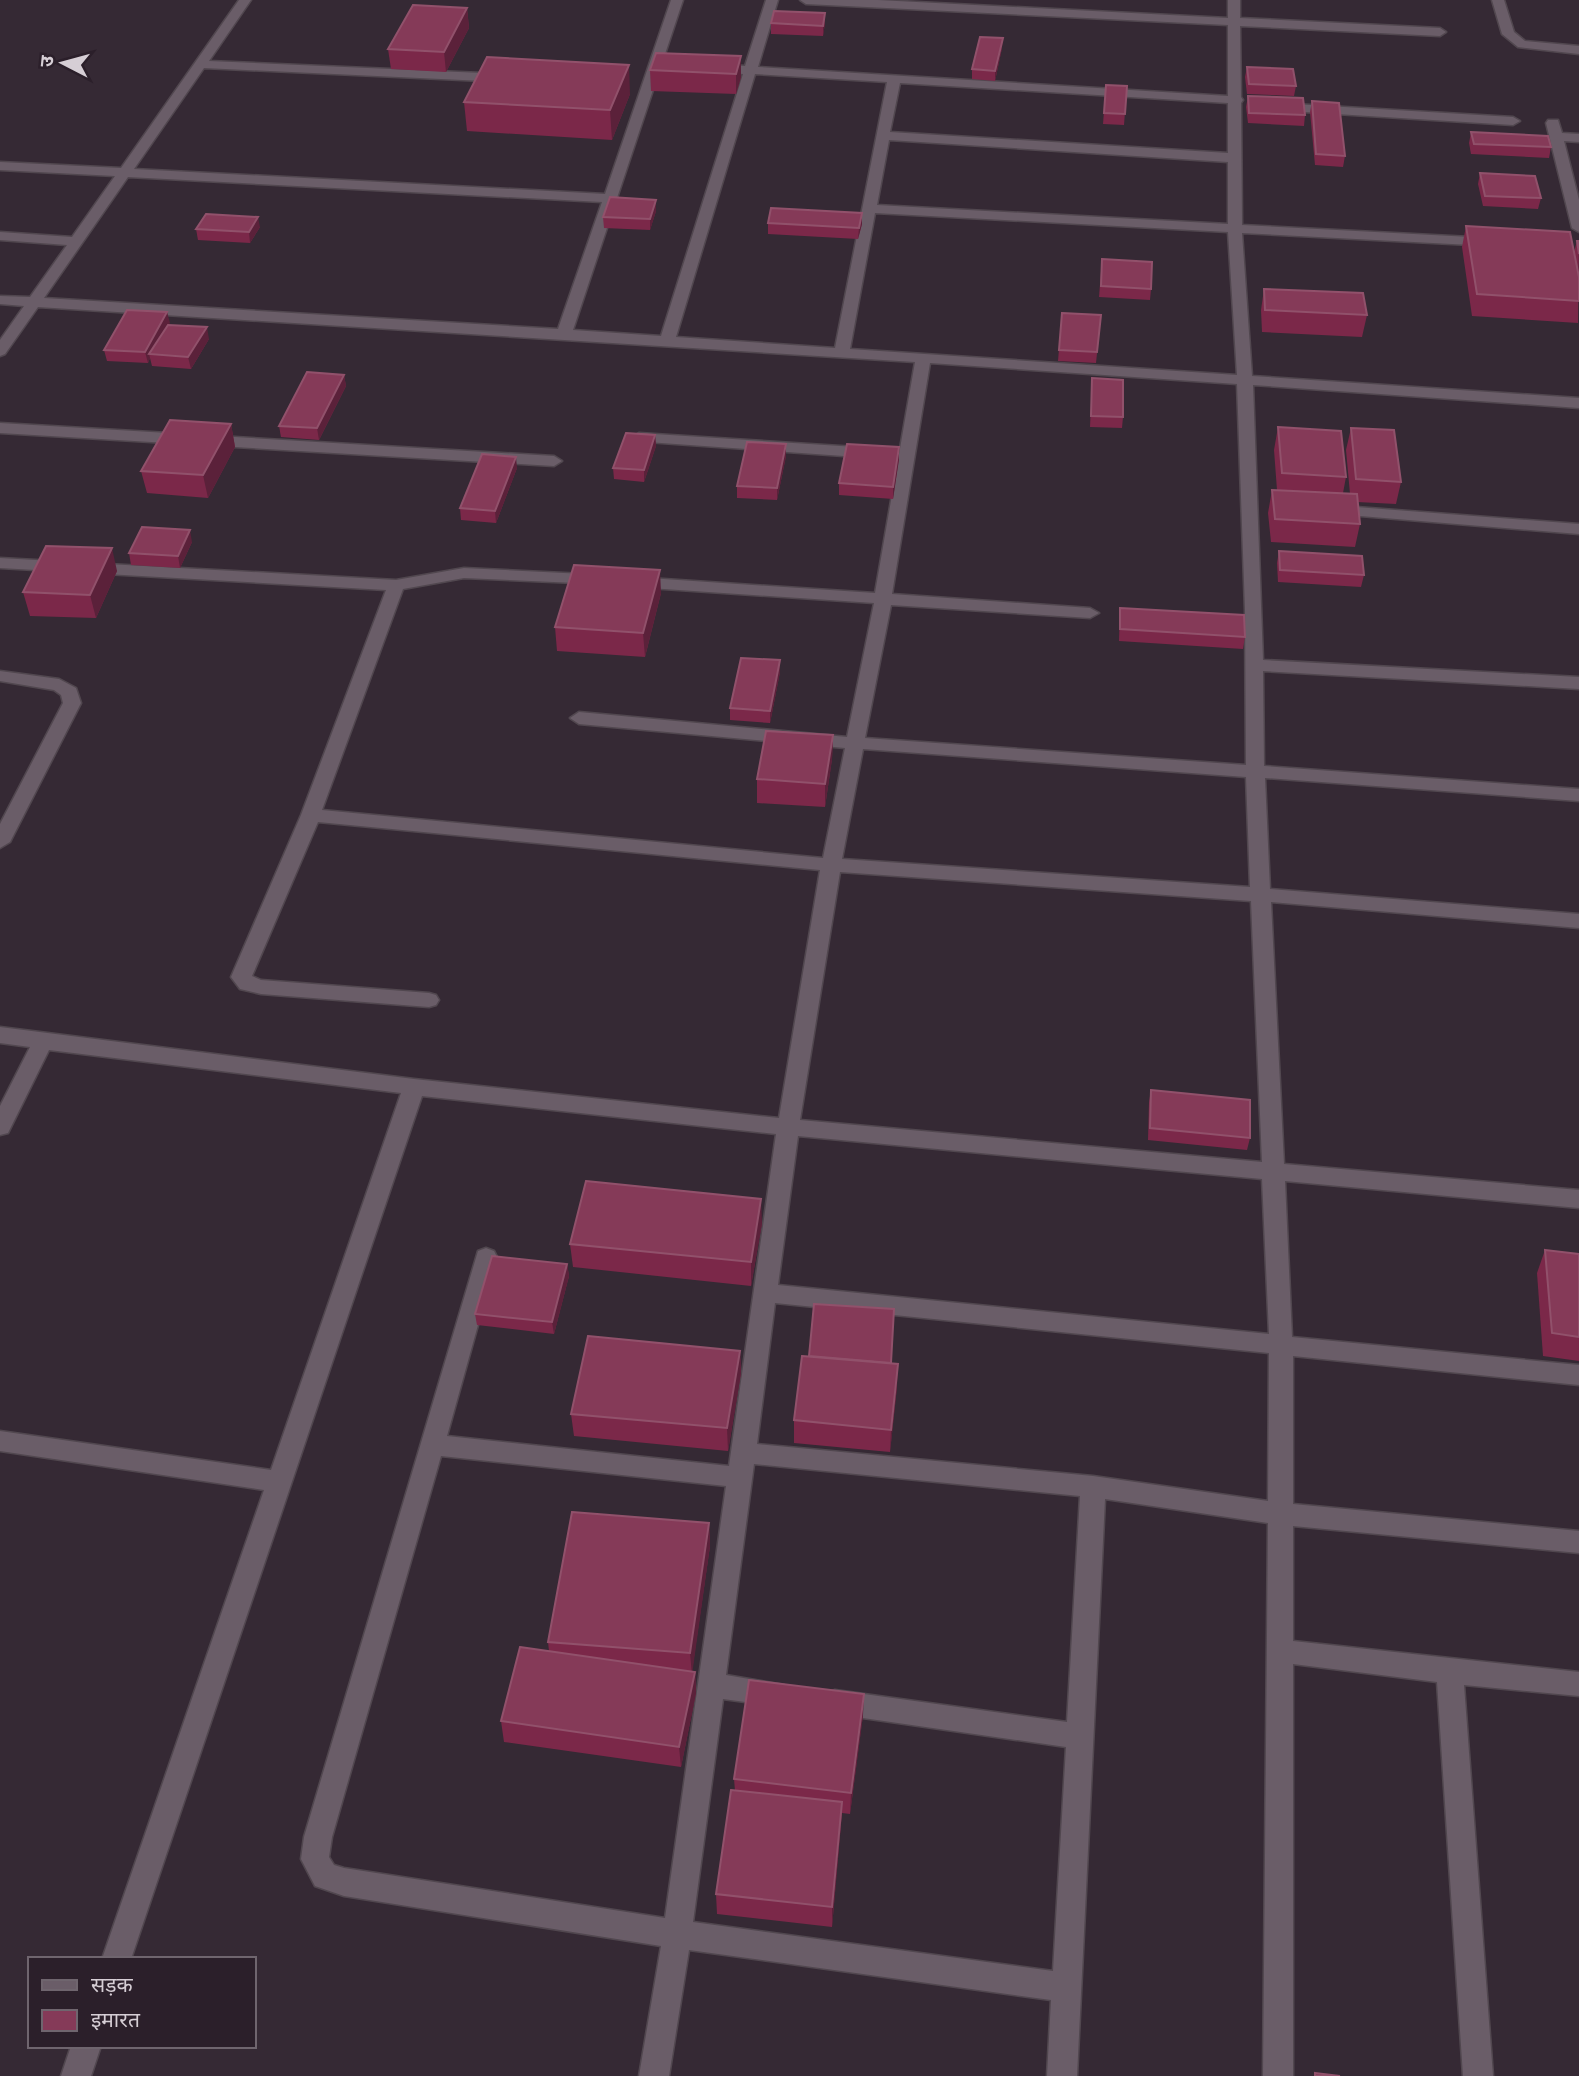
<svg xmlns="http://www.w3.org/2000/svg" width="1579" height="2076" font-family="Cabin,'Noto Sans Devanagari',sans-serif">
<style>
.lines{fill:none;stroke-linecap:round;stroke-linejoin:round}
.street-casing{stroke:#51474f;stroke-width:3}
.street{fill:#6a5d68;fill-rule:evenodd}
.wall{fill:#7b2849}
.shaded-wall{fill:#5b213a}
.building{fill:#853a58;stroke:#91516b;stroke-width:2}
</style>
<rect width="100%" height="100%" fill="#352934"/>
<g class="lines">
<!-- street casing -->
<g class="street-casing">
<g id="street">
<path d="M239 0H251L209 61 505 74 511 78 505 82 204 68 134 169 605 194 671 0H683L573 330 661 336 743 74 715 72 709 68 715 64 745 66 766 0H778L758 67 1228 96V25L806 4 800 0H878L1228 18V0H1240V18L1440 28 1446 32 1440 36 1240 26 1241 97 1243 100 1241 103 1242 225 1490 238 1497 242 1490 246 1242 233 1252 376 1579 398V408L1253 385 1263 660 1579 677V689L1263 671 1264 766 1579 789V801L1265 778 1270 889 1579 914V928L1271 902 1284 1164 1579 1190V1208L1285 1181 1292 1337 1579 1365V1385L1293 1356V1504L1579 1531V1553L1293 1526V1641L1579 1672V1696L1464 1685 1493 2076H1463L1437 1682 1293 1664V2076H1263L1268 1523 1105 1499 1077 2076H1047L1051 2000 689 1950 669 2076H639L661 1946 344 1896 315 1886 301 1859 304 1837 478 1251 486 1248 494 1251 497 1257 447 1436 729 1466 776 1134 422 1096 131 1959H102L264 1490 0 1451V1431L271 1470 401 1093 49 1050 8 1133 0 1135V1106L30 1047 0 1043V1027L414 1079 779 1118 820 870 318 822 252 976 261 980 429 993 436 995 439 1000 436 1005 429 1007 261 994 240 989 231 977 301 815 386 590 0 568V558L396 580 464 568 605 575 608 579 605 583 599 584 464 578 403 589 322 810 823 858 845 748 579 724 570 718 579 712 847 737 874 603 634 587 625 582 634 577 875 593 915 362 38 307 5 354 0 356V340L24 306 0 304V296L30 297 67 245 0 240V232L72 237 115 176 0 170V162L121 168ZM755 74 887 82 835 348 676 337ZM900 83 1228 103V153L890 132ZM889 140 1228 162V224L877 205ZM128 177 602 202 558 329 44 298ZM875 213 1228 232 1237 375 850 349ZM930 363 1237 384 1245 610 1246 765 865 738 891 605 1090 618 1099 613 1090 608 892 594ZM863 749 1246 777 1250 887 842 859ZM840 872 1251 901 1262 1162 800 1120ZM798 1136 1262 1179 1269 1334 778 1285ZM775 1303 1269 1353 1268 1501 1093 1476 757 1444ZM441 1456 726 1486 665 1918 344 1868 334 1865 329 1857 332 1837ZM754 1464 1080 1496 1067 1722 835 1690 826 1693 822 1702 826 1711 835 1714 1066 1747 1053 1971 693 1922 723 1699 775 1706 784 1703 788 1694 784 1685 726 1675Z"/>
<path d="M1492 0H1504L1514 32 1525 41 1579 46V54L1518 47 1502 34Z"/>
<path d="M1277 103 1513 117 1520 121 1513 125 1272 110V104Z"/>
<path d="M1548 120H1558L1562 133 1579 134V142L1564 141 1579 200V232L1572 228 1546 123Z"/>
<path d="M0 423 554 456 562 461 554 466 0 433Z"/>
<path d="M639 433 872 448 880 453 872 458 633 441 631 438Z"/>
<path d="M1330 505 1579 524V534L1324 513 1322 510Z"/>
<path d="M0 671 59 679 76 688 81 703 10 842 0 848V824L63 703 61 695 54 690 0 681Z"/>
<path d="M71 2046H101L91 2076H61Z"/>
</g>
</g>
<!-- street -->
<use href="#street" class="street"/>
</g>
<!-- wall -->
<g class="wall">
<path d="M467 8 469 28 446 72 391 69 388 49Z"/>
<path d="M771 23H825L823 36 771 34Z"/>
<path d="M1002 48 995 81 972 79V69Z"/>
<path d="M741 56V77L736 94 651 91 650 70Z"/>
<path d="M1247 67 1296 86 1294 96 1247 94 1245 77Z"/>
<path d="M1106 85 1127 86 1124 125 1103 124Z"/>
<path d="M630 94 612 140 467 131 464 102Z"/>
<path d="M1248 96 1305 115 1304 126 1248 123 1246 107Z"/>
<path d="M1312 101 1345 156 1343 167 1315 165 1310 112Z"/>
<path d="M1471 132 1551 147 1549 158 1471 154 1469 143Z"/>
<path d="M1480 173 1541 198 1538 209 1483 206 1478 184Z"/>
<path d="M656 200V211L650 230 604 228 603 217Z"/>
<path d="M862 213V224L858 239 768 234V223Z"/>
<path d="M1466 226 1574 252 1577 241H1579L1578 323 1472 316 1462 247Z"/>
<path d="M260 227 250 243 198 240 196 229Z"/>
<path d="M1102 259 1151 289 1150 300 1099 297Z"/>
<path d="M1264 289 1367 315 1362 337 1262 332 1261 310Z"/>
<path d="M167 312 169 325 209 339 191 369 152 366 150 358 148 363 107 361 104 350Z"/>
<path d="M1062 313 1101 315 1096 363 1058 361Z"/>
<path d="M344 375 346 386 319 440 281 437 279 426Z"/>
<path d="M1092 378 1123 417 1122 428 1090 427Z"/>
<path d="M231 424 235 447 208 498 147 493 141 471Z"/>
<path d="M1278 427 1346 477 1343 493 1350 494 1346 450 1351 428 1401 482 1396 504 1357 502 1360 524 1355 547 1271 542 1268 513 1272 490H1277L1274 450Z"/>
<path d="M655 435 656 446 644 482 614 479 613 468Z"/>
<path d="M786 444V456L777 500 737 498V486Z"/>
<path d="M899 447V459L893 499 839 495V483Z"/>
<path d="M517 468 496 523 461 520 460 508Z"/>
<path d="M192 542 180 568 131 565 129 553Z"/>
<path d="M1279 551 1364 575 1361 587 1278 582 1277 563Z"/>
<path d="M117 571 96 618 30 616 23 592Z"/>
<path d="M661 593 645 657 557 651 555 627Z"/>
<path d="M1120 608 1245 637 1243 649 1119 641Z"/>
<path d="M780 672 770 723 730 720V708Z"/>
<path d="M833 735 832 759 825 807 757 803V779Z"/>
<path d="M1151 1090 1250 1138 1247 1150 1148 1140 1149 1102Z"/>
<path d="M762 1223 751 1286 573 1267 570 1244Z"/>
<path d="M1545 1250 1579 1254V1361L1543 1356 1537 1273Z"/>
<path d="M567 1264 569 1276 554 1334 477 1325 475 1314Z"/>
<path d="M740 1351 741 1373 728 1451 574 1436 571 1414Z"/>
<path d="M891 1363 897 1387 890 1452 794 1443V1420Z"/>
<path d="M709 1523 710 1546 692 1671 695 1672 696 1693 681 1767 504 1742 501 1721 549 1651 548 1642Z"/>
<path d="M863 1715 850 1814 842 1813 832 1927 717 1914 716 1894 735 1791 734 1779Z"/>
</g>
<!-- shaded-wall -->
<g class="shaded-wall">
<path d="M467 8 469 28 446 72 444 52Z"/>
<path d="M825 13V23L823 36V26Z"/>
<path d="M1003 38 1002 48 995 81V71Z"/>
<path d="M741 56V77L736 94V74Z"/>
<path d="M629 65 630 94 612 140 610 110Z"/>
<path d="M656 200V211L650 230V219Z"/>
<path d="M862 213V224L858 239 859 228Z"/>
<path d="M258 217 260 227 250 243 249 232Z"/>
<path d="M167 312 170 323 152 355 149 354 150 358 148 363 145 352Z"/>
<path d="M207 327 209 339 191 369 188 357Z"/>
<path d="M344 375 346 386 319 440 317 428Z"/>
<path d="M231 424 235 447 208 498 203 475Z"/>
<path d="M655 435 656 446 644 482V470Z"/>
<path d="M786 444V456L777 500V488Z"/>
<path d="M899 447V459L893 499V487Z"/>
<path d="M516 457 517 468 496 523 495 511Z"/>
<path d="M190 530 192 542 180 568 178 556Z"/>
<path d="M112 548 117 571 96 618 90 595Z"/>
<path d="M660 570 661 593 645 657 643 633Z"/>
<path d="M780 660V672L770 723V711Z"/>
<path d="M833 735 832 759 825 807V784Z"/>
<path d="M761 1199 762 1223 751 1286V1262Z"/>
<path d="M567 1264 569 1276 554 1334 552 1322Z"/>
<path d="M740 1351 741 1373 728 1451 727 1428Z"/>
<path d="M898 1364 897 1387 890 1452 891 1430Z"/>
<path d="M709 1523 710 1546 692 1675 690 1653Z"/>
<path d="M695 1672 696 1693 681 1767 679 1747Z"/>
<path d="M864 1694 863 1715 850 1814 851 1793Z"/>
<path d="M842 1802 841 1823 832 1927V1907Z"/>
</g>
<!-- building -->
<g class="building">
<path d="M413 5 467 8 444 52 388 49Z"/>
<path d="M774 11 825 13 823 26 771 23Z"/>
<path d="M980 37 1003 38 995 71 972 69Z"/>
<path d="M656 53 741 56 736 74 650 70Z"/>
<path d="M487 57 629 65 610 110 464 102Z"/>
<path d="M1247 67 1293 69 1296 86 1249 84Z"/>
<path d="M1106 85 1127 86 1125 114 1104 113Z"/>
<path d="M1248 96 1303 98 1305 115 1249 113Z"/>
<path d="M1312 101 1339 103 1345 156 1316 154Z"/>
<path d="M1471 132 1548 136 1551 147 1474 144Z"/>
<path d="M1480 173 1535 176 1541 198 1485 196Z"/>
<path d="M610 197 656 200 650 219 603 217Z"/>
<path d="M771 208 862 213 859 228 768 223Z"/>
<path d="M206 214 258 217 249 232 196 229Z"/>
<path d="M1466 226 1570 232 1579 277V301L1477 294Z"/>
<path d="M1577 241H1579V254Z"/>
<path d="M1102 259 1152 262 1151 289 1101 286Z"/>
<path d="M1264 289 1363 293 1367 315 1265 310Z"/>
<path d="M127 310 167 312 145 352 104 350Z"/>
<path d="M1062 313 1101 315 1097 352 1059 350Z"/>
<path d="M168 325 207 327 188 357 149 354Z"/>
<path d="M307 372 344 375 317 428 279 426Z"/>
<path d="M1092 378 1123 380V417L1091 416Z"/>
<path d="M170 420 231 424 203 475 141 471Z"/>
<path d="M1278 427 1341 431 1346 477 1282 473Z"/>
<path d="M1351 428 1394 430 1401 482 1356 479Z"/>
<path d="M626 433 655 435 644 470 613 468Z"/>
<path d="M747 442 786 444 777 488 737 486Z"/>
<path d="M847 444 899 447 893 487 839 483Z"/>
<path d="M482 454 516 457 495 511 460 508Z"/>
<path d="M1272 490 1357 494 1360 524 1275 519Z"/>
<path d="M142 527 190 530 178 556 129 553Z"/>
<path d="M46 546 112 548 90 595 23 592Z"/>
<path d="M1279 551 1362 556 1364 575 1280 570Z"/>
<path d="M574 565 660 570 643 633 555 627Z"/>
<path d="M1120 608 1244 615 1245 637 1120 629Z"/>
<path d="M741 658 780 660 770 711 730 708Z"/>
<path d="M766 731 833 735 825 784 757 779Z"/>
<path d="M1151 1090 1250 1100V1138L1150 1128Z"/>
<path d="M586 1181 761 1199 751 1262 570 1244Z"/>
<path d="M1545 1250 1579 1254V1337L1552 1333Z"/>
<path d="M492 1256 567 1264 552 1322 475 1314Z"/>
<path d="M814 1304 894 1309 891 1363 809 1356Z"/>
<path d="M588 1336 740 1351 727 1428 571 1414Z"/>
<path d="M802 1356 898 1364 891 1430 794 1420Z"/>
<path d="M572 1512 709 1523 690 1653 548 1642Z"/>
<path d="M520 1647 695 1672 679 1747 501 1721Z"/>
<path d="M749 1680 864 1694 851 1793 734 1779Z"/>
<path d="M731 1790 842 1802 832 1907 716 1894Z"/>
<path d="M1315 2073 1340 2076H1315Z"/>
</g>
<!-- legend -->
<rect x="28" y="1957" width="228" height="91" fill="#2b1f2a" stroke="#6f656e" stroke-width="2"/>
<rect x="42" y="1980" width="35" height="10" fill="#6a5d68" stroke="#6f656e" stroke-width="2"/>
<text x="91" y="1992" font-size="21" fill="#d6ced5">सड़क</text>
<rect x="42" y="2010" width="35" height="21" fill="#853a58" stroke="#6f656e" stroke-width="2"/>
<text x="91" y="2027" font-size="21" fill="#d6ced5">इमारत</text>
<!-- north arrow -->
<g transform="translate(63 63) rotate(276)" stroke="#2b1f2a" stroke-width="5" paint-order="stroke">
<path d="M0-5L12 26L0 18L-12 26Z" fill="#d6ced5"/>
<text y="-10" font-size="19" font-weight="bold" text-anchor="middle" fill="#d6ced5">उ</text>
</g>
</svg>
